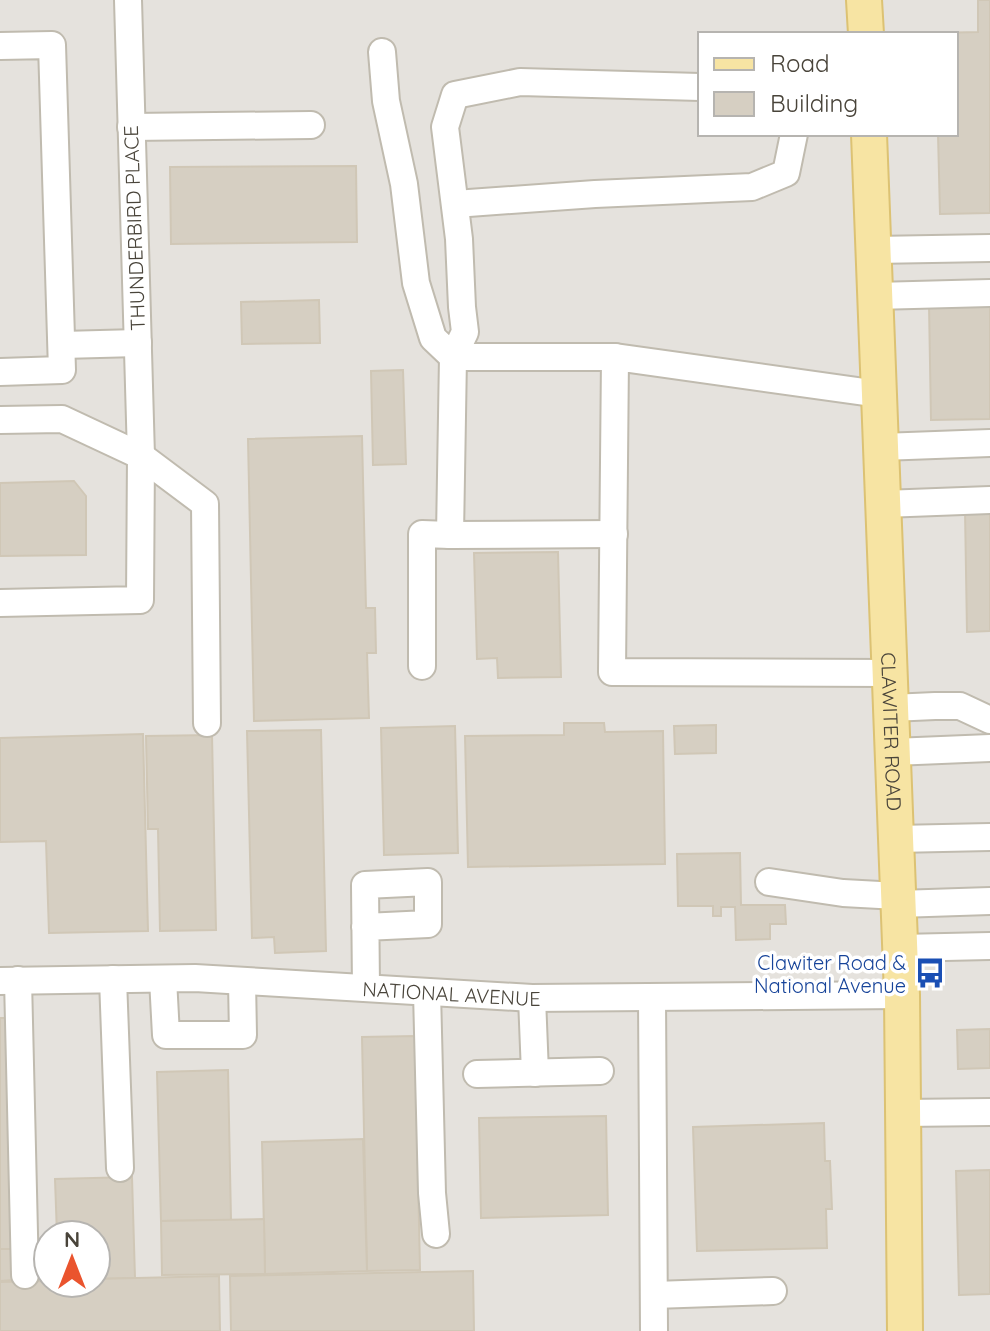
<svg xmlns="http://www.w3.org/2000/svg" width="990" height="1331" font-family="Quicksand,sans-serif">
<style>
.industrial{fill:#e5e2dd;fill-rule:evenodd}
.building{fill:#d6cfc2;stroke:#d0c7b6;stroke-width:2}
.lines{fill:none;stroke-linecap:round;stroke-linejoin:round}
.minor-casing{stroke:#c0bbaf;stroke-width:30}
.major-casing{stroke:#dcc273;stroke-width:38}
.minor{stroke:#fff;stroke-width:26}
.major{stroke:#f7e4a3;stroke-width:34}
.labels{text-anchor:middle;dominant-baseline:central;stroke-width:7;stroke-linejoin:round;paint-order:stroke}
.street-label{font-size:20px;fill:#49443a;stroke:#fff}
.transit-label{font-size:20px;fill:#164399;stroke:#fff;text-anchor:end}
</style>
<rect width="100%" height="100%" fill="#f5f3ec"/>
<!-- industrial -->
<path class="industrial" d="M0 0H990V1331H0ZM700 34H956V134H700ZM48 1235H96V1283H48Z"/>
<!-- building -->
<g class="building">
<path d="M978 0H990V213L940 214 938 134H956V34L935 33 978 32Z"/>
<path d="M356 166 357 242 171 244 170 167Z"/>
<path d="M319 300 320 343 242 344 241 302Z"/>
<path d="M929 305H990V419L931 420Z"/>
<path d="M403 370 406 464 373 465 371 371Z"/>
<path d="M362 436 366 608H375L376 653H367L369 718 254 721 248 439Z"/>
<path d="M74 481 86 496V555L0 556V483Z"/>
<path d="M990 509V631L967 632 965 510Z"/>
<path d="M558 552 561 677 498 678 497 658 477 659 474 553Z"/>
<path d="M564 723H604L605 732 663 731 665 864 468 867 465 736 564 735Z"/>
<path d="M716 725V753L675 754 674 726Z"/>
<path d="M455 726 458 853 384 855 381 728Z"/>
<path d="M321 730 326 951 275 953 274 937 252 938 247 731Z"/>
<path d="M143 734 148 931 49 933 46 841 0 842V738Z"/>
<path d="M212 735 216 930 160 931 158 829H148L146 736Z"/>
<path d="M740 853 741 905H785L786 924H770V939L736 940 735 907H721V916H713V906H678L677 854Z"/>
<path d="M0 1018H6L12 1249H0Z"/>
<path d="M990 1029V1068L958 1069 957 1030Z"/>
<path d="M415 1036 420 1270 367 1271 362 1037Z"/>
<path d="M228 1070 231 1220 161 1221 157 1072Z"/>
<path d="M606 1116 608 1215 481 1218 479 1118Z"/>
<path d="M824 1123 825 1161H830L832 1209H826L827 1248 697 1251 693 1127Z"/>
<path d="M363 1139 367 1271 265 1274 262 1142Z"/>
<path d="M990 1170V1294L959 1295 956 1171Z"/>
<path d="M132 1177 135 1278 96 1279V1235H57L55 1179Z"/>
<path d="M264 1219 265 1274 162 1275 161 1221Z"/>
<path d="M0 1249H12L13 1280 0 1281Z"/>
<path d="M473 1271 474 1331H231L230 1276Z"/>
<path d="M219 1276 220 1331H0V1282L48 1281V1283H96V1279Z"/>
</g>
<g class="lines">
<!-- minor casing -->
<g class="minor-casing">
<g id="minor">
<path d="M0 46 52 45 62 370 0 372"/>
<path d="M382 52 386 101 404 184 416 283 433 338 453 357 465 332 462 307 459 239 445 127 455 95 520 82 700 87"/>
<path d="M131 127 311 125"/>
<path d="M455 204 595 194 752 187 786 173 794 134"/>
<path d="M874 250 990 248"/>
<path d="M875 296 990 293"/>
<path d="M62 345 138 343"/>
<path d="M879 394 615 357 612 672 890 673"/>
<path d="M0 420 62 419 141 456 205 504 207 723"/>
<path d="M881 447 990 443"/>
<path d="M883 504 990 500"/>
<path d="M614 534 450 535 453 357H615"/>
<path d="M0 603 140 600 141 456 128 0"/>
<path d="M422 666V534L450 535"/>
<path d="M891 708 935 706H960L990 720"/>
<path d="M893 752 990 748"/>
<path d="M896 839 990 837"/>
<path d="M769 882 843 893 898 896"/>
<path d="M898 904 990 901"/>
<path d="M365 927 428 924V882L365 885 366 988"/>
<path d="M900 948 990 946"/>
<path d="M113 979 120 1168"/>
<path d="M163 979 166 1035H243L242 981"/>
<path d="M18 980 25 1275"/>
<path id="s1" d="M0 981 195 978 532 998 902 995"/>
<path d="M427 992 432 1193 436 1234"/>
<path d="M652 997 654 1331"/>
<path d="M532 998 535 1073"/>
<path d="M477 1074 600 1071"/>
<path d="M903 1113 990 1112"/>
<path d="M654 1295 773 1291"/>
</g>
</g>
<!-- major casing -->
<g class="major-casing">
<g id="major">
<path d="M864 0 866 34"/>
<path id="s2" d="M869 134 902 995 905 1331"/>
</g>
</g>
<!-- minor -->
<use href="#minor" class="minor"/>
<!-- major -->
<use href="#major" class="major"/>
</g>
<!-- icons -->
<defs>
<g id="bus-bare" transform="scale(2.4)"><path d="M-5-6H5V4H4V6H2V4H-2V6H-4V4H-5ZM-3.5-4V0h7V-4ZM-3.5 1.2v1.5H-2V1.2ZM2 1.2v1.5H3.5V1.2Z" fill="#1a4fb4" stroke="#fff" stroke-width="2.5" paint-order="stroke"/></g>
</defs>
<g fill-rule="evenodd">
<use href="#bus-bare" x="930" y="973"/>
</g>
<g class="labels">
<!-- street labels -->
<g class="street-label">
<text transform="translate(134 228) rotate(-92)">THUNDERBIRD PLACE</text>
<text stroke="none"><textPath href="#s2" startOffset="598">CLAWITER ROAD</textPath></text>
<text stroke="none"><textPath href="#s1" startOffset="452">NATIONAL AVENUE</textPath></text>
</g>
<!-- transit labels -->
<g class="transit-label">
<text x="906" y="962">Clawiter Road &amp;<tspan x="906" dy="23">National Avenue</tspan></text>
</g>
</g>
<!-- legend -->
<rect x="698" y="32" width="260" height="104" fill="#ffffff" stroke="#b6b4b0" stroke-width="2"/>
<rect x="714" y="58" width="40" height="12" fill="#f7e4a3" stroke="#b6b4b0" stroke-width="2"/>
<text x="770" y="72" font-size="24" fill="#49443a">Road</text>
<rect x="714" y="92" width="40" height="24" fill="#d6cfc2" stroke="#b6b4b0" stroke-width="2"/>
<text x="770" y="112" font-size="24" fill="#49443a">Building</text>
<!-- north arrow -->
<g transform="translate(72 1259)"><circle r="38" fill="#ffffff" stroke="#b6b4b0" stroke-width="2"/>
<path d="M0-6L14 30L0 20L-14 30Z" fill="#ea542e"/>
<text y="-12" font-size="22" font-weight="bold" text-anchor="middle" fill="#49443a">N</text>
</g>
</svg>
